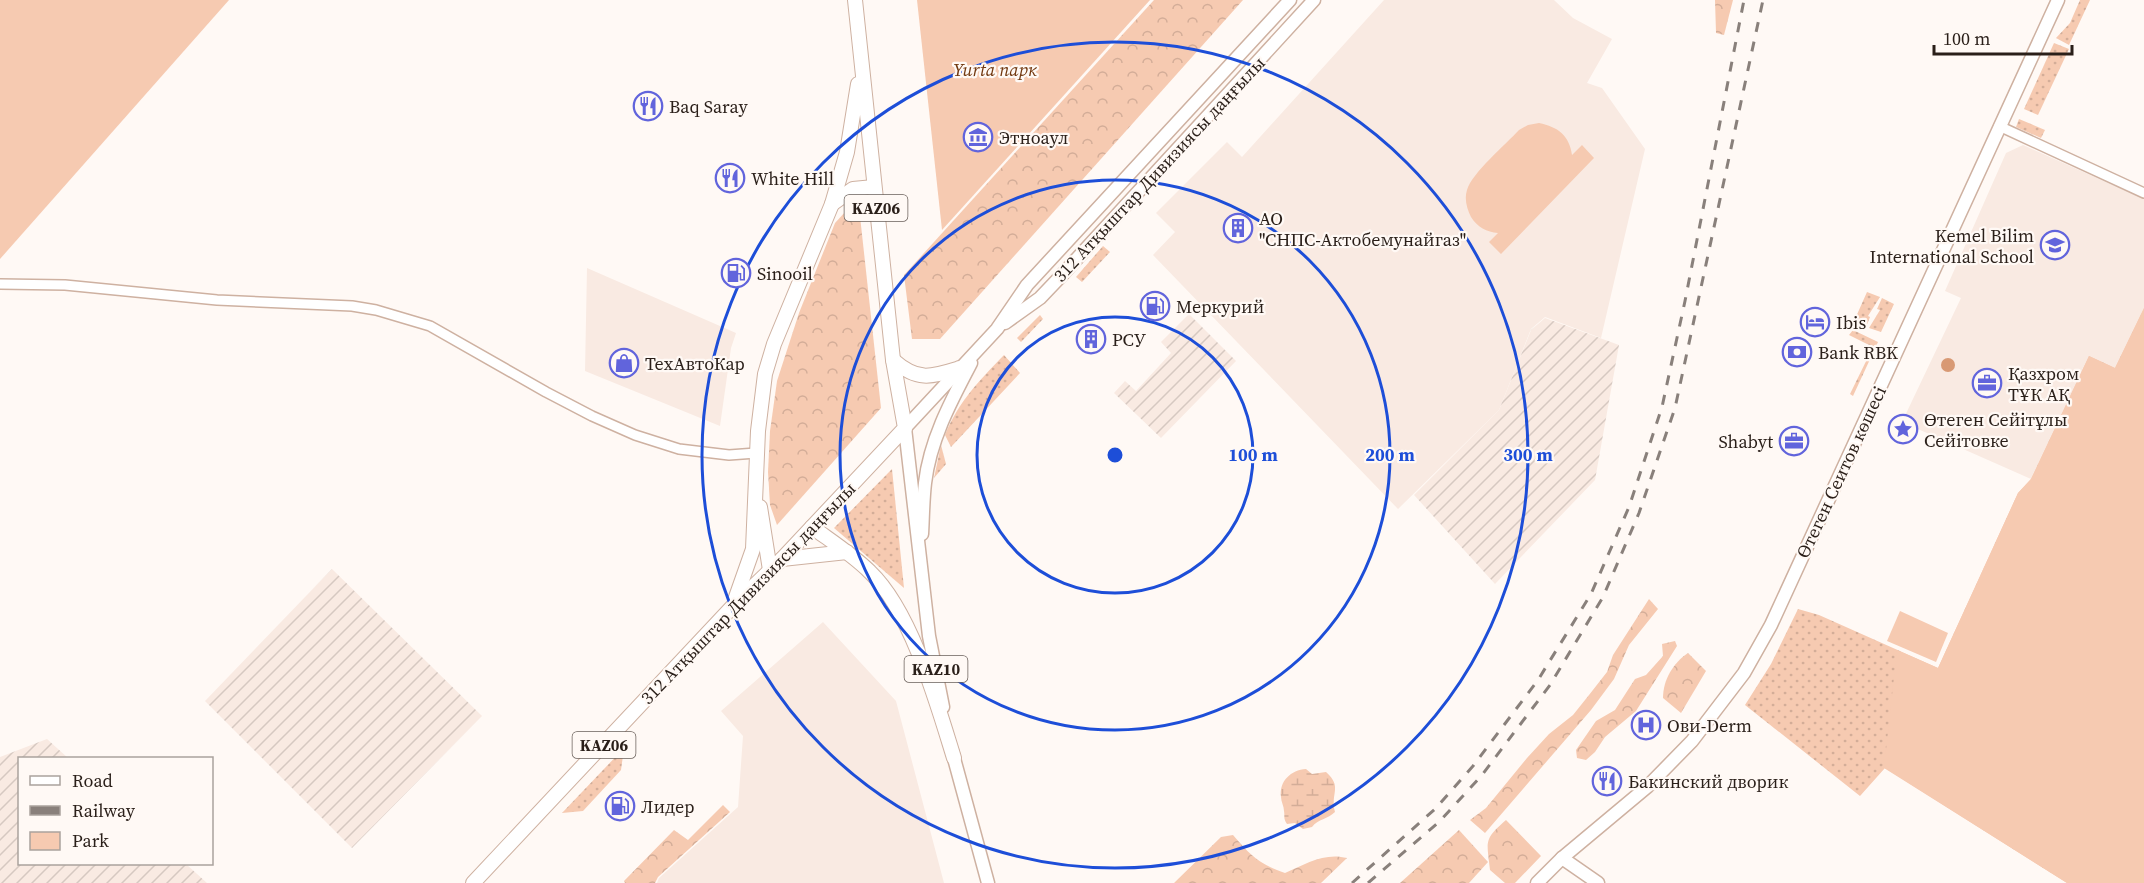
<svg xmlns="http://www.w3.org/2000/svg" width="2144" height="883" font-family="'Source Serif 4',serif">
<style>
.built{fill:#f9eae2}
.industrial{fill:url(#industrial-furrows)}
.grass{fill:url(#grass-dots)}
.forest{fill:url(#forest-crowns)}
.wetland{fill:url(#wetland-marsh)}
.green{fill:#f6cab1}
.water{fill:#d89974}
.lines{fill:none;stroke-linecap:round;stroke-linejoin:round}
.minor-casing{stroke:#ceb1a1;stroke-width:12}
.major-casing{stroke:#ceb1a1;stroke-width:15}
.highway-casing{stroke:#ceb1a1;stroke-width:16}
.minor{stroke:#fff;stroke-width:9}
.major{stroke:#fff;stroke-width:12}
.highway{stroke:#fff;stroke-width:14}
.rail{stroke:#89807b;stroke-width:3;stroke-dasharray:10 10;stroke-linecap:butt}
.ring{fill:none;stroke:#1d4ed8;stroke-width:3}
.labels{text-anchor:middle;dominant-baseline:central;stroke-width:4.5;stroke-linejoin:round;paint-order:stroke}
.shield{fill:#fff9f5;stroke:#6a605b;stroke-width:1.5}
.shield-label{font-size:16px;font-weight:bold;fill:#2a1f19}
.park-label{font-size:18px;font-style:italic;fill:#72380f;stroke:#fff9f5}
.poi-label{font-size:18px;fill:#2a1f19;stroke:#fff9f5;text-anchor:start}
.street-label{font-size:18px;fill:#2a1f19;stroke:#fff9f5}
.centre{fill:#1d4ed8;stroke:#fff9f5;stroke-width:3}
.ring-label{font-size:18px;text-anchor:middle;font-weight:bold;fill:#1d4ed8;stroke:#fff9f5;stroke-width:4.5;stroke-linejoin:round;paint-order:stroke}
</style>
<defs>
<pattern id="industrial-furrows" width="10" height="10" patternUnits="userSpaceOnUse" patternTransform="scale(1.5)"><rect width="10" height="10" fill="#f9eae2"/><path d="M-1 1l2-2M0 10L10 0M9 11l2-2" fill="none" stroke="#d6c8c1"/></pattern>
<pattern id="grass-dots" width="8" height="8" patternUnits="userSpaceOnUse" patternTransform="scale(1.5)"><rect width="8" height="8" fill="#f6cab1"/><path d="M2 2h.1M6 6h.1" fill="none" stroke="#d3ad98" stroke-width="1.8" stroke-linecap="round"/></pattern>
<pattern id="forest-crowns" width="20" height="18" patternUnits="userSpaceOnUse" patternTransform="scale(1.5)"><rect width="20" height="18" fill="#f6cab1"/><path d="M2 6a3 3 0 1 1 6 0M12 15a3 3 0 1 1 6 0" fill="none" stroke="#d3ad98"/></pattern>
<pattern id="wetland-marsh" width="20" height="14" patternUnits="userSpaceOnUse" patternTransform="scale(1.5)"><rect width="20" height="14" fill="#f6cab1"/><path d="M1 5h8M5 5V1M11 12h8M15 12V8" fill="none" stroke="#d3ad98"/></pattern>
</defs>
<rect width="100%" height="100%" fill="#fff9f5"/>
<!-- built -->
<g class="built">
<path d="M1384 0H1554L1573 18 1612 39 1587 83 1602 88 1645 149 1601 338 1545 317 1531 329 1499 410 1398 509 1153 255 1175 232 1156 213 1227 142 1242 157Z"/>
<path d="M2023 145 2144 199V308L2115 368 2089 357 2031 479 1902 422 1961 298 1945 291 2006 153Z"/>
<path d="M587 268 736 333 731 348 720 426 585 371Z"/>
<path d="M823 622 896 701 944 883H657L659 878 738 807 743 736 721 711Z"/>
</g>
<!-- industrial -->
<g class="industrial">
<path d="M1189 314 1236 361 1161 438 1114 393 1125 381 1136 391 1171 353 1161 342Z"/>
<path d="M1545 318 1619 345 1595 480 1495 584 1414 495 1499 410 1531 330Z"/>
<path d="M332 569 482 716 352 848 205 701Z"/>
<path d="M47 739 68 758H20V864H186L207 883H0V757Z"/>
</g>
<!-- grass -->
<g class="grass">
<path d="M2080 0H2090L2069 45 2056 38 2070 23Z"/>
<path d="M2054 43 2069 49 2038 115 2024 109Z"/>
<path d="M2019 119 2045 130 2041 138 2016 127Z"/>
<path d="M1103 246 1110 252 1082 282 1076 277Z"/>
<path d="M1867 292 1880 297 1868 316 1870 317 1866 327 1857 322 1855 319Z"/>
<path d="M1882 298 1894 304 1881 332 1869 328 1880 310 1877 309Z"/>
<path d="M2144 308 2067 883 1885 768 1860 796 1745 705 1771 664 1798 609 1819 615 1938 668 2018 493 2031 479 2089 356 2115 368Z"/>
<path d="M1040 315 1043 319 1021 342 1017 338Z"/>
<path d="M1853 330 1878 342 1853 396 1850 394 1873 347 1849 335Z"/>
<path d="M1004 355 1020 373 951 447 945 435C959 401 979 381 1004 355Z"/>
<path d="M941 445 946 464 934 478Z"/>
<path d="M892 469 904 588 834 528Z"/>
<path d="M624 748 621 770 583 811 562 813Z"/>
</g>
<!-- forest -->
<g class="forest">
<path d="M1154 0H1243L940 339H912L904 275Z"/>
<path d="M1715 0H1733L1724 35 1716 33Z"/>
<path d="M859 207 881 408 777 525 770 505 768 472 770 431 777 381 799 313 835 223 846 211Z"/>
<path d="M1649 599 1658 609 1629 645 1614 679 1591 710 1485 833 1470 820 1486 808 1527 758 1549 734 1573 715 1589 695 1607 672 1613 655Z"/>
<path d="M1675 641 1677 646 1636 711 1605 737 1595 752 1586 760 1577 758 1576 750 1596 721 1615 710 1635 679 1646 675 1663 656 1662 644Z"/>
<path d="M1688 653 1706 671 1681 713 1663 698C1663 680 1673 663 1688 653Z"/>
<path d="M723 805 730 812 658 877 655 883H625L624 881 674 830 688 840Z"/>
<path d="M1506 820 1541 856 1515 883H1505L1490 870C1487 841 1483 840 1506 820Z"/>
<path d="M1459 830 1488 862 1469 883H1400Z"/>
<path d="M1233 835C1251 856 1259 864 1285 873 1305 864 1325 852 1347 858L1321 883H1174L1221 837Z"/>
</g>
<!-- wetland -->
<path class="wetland" d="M1306 769 1312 774 1326 772C1343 787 1330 793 1335 812 1328 819 1318 819 1312 827L1303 829 1295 823 1287 824C1283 818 1285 817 1284 811 1284 806 1281 802 1281 797 1279 781 1291 770 1306 769Z"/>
<!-- green -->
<g class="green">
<path d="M0 0H229L0 259Z"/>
<path d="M917 0H1150L942 230Z"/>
<path d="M1539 123C1558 127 1569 135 1572 155L1582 145 1594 158 1501 254 1489 242 1498 233C1487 232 1477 227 1471 217 1467 209 1464 199 1467 190 1472 173 1506 144 1519 130L1528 125Z"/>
<path d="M2144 308V883H2067L1884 768 1897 650 1938 668 2018 493 2031 479 2089 356 2115 368Z"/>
<path d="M1900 611 1948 633 1936 662 1887 641Z"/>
</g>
<!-- water -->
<circle class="water" cx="1948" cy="365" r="7"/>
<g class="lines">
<!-- minor casing -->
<g class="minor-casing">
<g id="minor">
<path d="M1999 126 2144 193"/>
<path d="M0 284 65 285 217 300 352 306 376 310 430 326 546 392 592 416 635 435 679 449 729 455 756 453"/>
</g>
</g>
<!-- major casing -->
<g class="major-casing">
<g id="major">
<path d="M1005 323 1040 298 1061 276 1314 0"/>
<path d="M922 534C923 517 923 500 925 483 930 440 951 401 971 363"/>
<path d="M943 707 929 636 905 428 997 329 1027 285 1290 0"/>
<path d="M952 751 988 883"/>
<path d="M1562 858 1598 883"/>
<path d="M1537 883 1562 858 1647 787 1692 741 1744 673 1771 625 2058 0"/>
</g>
</g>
<!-- highway casing -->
<g class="highway-casing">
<g id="highway">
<path d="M832 204 853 189 874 187"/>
<path d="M893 360C918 382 931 377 960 368"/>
<path d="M760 507 770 570"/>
<path d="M812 527C831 541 853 555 870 572 911 611 937 703 954 758"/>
<path d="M782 559 847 552"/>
<path d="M735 600 753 549 758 431 765 374 774 344 832 204 847 152 858 84"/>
<path d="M473 883 734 605 782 559 905 428 893 360 855 0"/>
</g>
</g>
<!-- minor -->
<use href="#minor" class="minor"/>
<!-- major -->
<use href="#major" class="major"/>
<!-- highway -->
<use href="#highway" class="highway"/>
<!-- rail -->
<g class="rail">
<path d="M1352 883 1435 809 1473 766 1538 680 1591 594 1629 507 1662 407 1685 301 1744 0"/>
<path d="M1368 883 1440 821 1482 775 1550 685 1603 597 1639 513 1675 408 1763 0"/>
</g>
</g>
<!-- distance rings -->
<g class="ring">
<circle cx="1115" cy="455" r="138"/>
<circle cx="1115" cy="455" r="275"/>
<circle cx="1115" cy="455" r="413"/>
</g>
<!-- icons -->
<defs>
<g id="restaurant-ring" transform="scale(1.5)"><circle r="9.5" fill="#fff9f5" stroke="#6164dc" stroke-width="1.5"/><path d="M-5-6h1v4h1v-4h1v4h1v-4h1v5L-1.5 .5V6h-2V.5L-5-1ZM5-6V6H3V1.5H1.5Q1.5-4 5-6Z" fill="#6164dc"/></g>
<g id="museum-ring" transform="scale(1.5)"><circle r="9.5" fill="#fff9f5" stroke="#6164dc" stroke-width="1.5"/><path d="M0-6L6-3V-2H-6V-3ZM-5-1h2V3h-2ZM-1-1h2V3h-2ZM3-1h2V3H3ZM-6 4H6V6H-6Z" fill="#6164dc"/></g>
<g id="building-ring" transform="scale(1.5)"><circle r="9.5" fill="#fff9f5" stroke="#6164dc" stroke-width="1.5"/><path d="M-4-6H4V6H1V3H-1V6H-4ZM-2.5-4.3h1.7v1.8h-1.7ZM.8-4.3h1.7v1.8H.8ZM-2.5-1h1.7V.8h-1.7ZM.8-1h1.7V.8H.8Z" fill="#6164dc"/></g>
<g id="school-ring" transform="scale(1.5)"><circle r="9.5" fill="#fff9f5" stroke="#6164dc" stroke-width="1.5"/><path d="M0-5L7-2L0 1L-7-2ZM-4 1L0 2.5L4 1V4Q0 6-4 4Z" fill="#6164dc"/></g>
<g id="fuel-ring" transform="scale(1.5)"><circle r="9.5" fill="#fff9f5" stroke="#6164dc" stroke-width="1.5"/><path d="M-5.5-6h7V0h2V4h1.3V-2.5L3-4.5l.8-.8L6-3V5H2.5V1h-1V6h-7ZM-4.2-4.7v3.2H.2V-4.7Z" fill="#6164dc"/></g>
<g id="hotel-ring" transform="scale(1.5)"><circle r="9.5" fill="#fff9f5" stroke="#6164dc" stroke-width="1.5"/><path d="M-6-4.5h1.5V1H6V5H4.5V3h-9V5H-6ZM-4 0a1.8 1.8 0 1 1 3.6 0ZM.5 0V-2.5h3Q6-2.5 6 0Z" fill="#6164dc"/></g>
<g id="bank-ring" transform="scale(1.5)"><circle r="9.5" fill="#fff9f5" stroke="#6164dc" stroke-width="1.5"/><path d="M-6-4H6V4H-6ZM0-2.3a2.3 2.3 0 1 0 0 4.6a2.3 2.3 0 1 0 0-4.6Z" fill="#6164dc"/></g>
<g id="shop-ring" transform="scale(1.5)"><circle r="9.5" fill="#fff9f5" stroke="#6164dc" stroke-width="1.5"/><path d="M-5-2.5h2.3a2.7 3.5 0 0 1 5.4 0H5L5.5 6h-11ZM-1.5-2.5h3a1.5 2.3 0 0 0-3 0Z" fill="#6164dc"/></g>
<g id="office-ring" transform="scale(1.5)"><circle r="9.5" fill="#fff9f5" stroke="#6164dc" stroke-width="1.5"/><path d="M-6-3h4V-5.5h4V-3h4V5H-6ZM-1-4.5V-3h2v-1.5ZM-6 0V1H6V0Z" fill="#6164dc"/></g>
<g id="sight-ring" transform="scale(1.5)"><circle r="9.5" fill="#fff9f5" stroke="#6164dc" stroke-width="1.5"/><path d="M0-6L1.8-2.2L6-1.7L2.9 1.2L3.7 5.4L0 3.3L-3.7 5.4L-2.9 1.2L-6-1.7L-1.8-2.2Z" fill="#6164dc"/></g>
<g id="hospital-ring" transform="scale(1.5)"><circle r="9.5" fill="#fff9f5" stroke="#6164dc" stroke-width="1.5"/><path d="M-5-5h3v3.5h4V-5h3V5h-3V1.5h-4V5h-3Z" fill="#6164dc"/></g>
</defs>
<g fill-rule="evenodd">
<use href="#restaurant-ring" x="648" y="106"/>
<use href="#museum-ring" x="978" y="137"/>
<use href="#restaurant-ring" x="730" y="178"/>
<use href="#building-ring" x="1238" y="228"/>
<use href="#school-ring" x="2055" y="245"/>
<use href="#fuel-ring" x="736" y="273"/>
<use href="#fuel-ring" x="1155" y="306"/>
<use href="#hotel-ring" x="1815" y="322"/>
<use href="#building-ring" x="1091" y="339"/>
<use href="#bank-ring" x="1797" y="352"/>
<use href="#shop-ring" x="624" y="363"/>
<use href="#office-ring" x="1987" y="383"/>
<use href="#sight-ring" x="1903" y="429"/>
<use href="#office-ring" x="1794" y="441"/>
<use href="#hospital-ring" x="1646" y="725"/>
<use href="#restaurant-ring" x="1607" y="781"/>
<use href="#fuel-ring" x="620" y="806"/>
</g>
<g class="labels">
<!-- shield labels -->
<g class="shield">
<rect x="844.5" y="195" width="63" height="26" rx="4.5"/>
<rect x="904.5" y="656" width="63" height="26" rx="4.5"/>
<rect x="572.5" y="732" width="63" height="26" rx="4.5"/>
</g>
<g class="shield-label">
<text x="876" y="208">KАZ06</text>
<text x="936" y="669">KAZ10</text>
<text x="604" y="745">KАZ06</text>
</g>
<!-- park labels -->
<g class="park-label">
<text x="995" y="69">Yurta парк</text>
</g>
<!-- poi labels -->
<g class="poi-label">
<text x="669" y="106">Baq Saray</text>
<text x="999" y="137">Этноаул</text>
<text x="751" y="178">White Hill</text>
<text x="1259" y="218">АО<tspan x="1259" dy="21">"СНПС-Актобемунайгаз"</tspan></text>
<text x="2034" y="235" text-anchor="end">Kemel Bilim<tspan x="2034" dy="21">International School</tspan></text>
<text x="757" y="273">Sinooil</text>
<text x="1176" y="306">Меркурий</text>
<text x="1836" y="322">Ibis</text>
<text x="1112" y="339">РСУ</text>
<text x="1818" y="352">Bank RBK</text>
<text x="645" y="363">ТехАвтоКар</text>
<text x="2008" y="373">Қазхром<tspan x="2008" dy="21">ТҰК АҚ</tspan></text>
<text x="1924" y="419">Өтеген Сейітұлы<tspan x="1924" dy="21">Сейітовке</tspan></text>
<text x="1773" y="441" text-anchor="end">Shabyt</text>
<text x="1667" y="725">Ови-Derm</text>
<text x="1628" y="781">Бакинский дворик</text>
<text x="641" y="806">Лидер</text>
</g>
<!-- street labels -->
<g class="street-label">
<text transform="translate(1159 169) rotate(-47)">312 Атқыштар Дивизиясы даңғылы</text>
<text transform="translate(1841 472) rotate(-65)">Өтеген Сеитов көшесі</text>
<text transform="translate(748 593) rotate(-46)">312 Атқыштар Дивизиясы даңғылы</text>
</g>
</g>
<circle cx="1115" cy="455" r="9" class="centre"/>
<g class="ring-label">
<text x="1253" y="461">100 m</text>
<text x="1390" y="461">200 m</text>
<text x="1528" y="461">300 m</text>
</g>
<!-- legend -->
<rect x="18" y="757" width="195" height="108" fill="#fff9f5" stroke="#aaa29d" stroke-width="1.5"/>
<rect x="30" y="776" width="30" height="9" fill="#ffffff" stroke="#aaa29d" stroke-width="1.5"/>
<text x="72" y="787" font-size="18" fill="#2a1f19">Road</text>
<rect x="30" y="806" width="30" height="9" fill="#89807b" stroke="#aaa29d" stroke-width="1.5"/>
<text x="72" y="817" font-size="18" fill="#2a1f19">Railway</text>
<rect x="30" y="832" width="30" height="18" fill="#f6cab1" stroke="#aaa29d" stroke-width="1.5"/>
<text x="72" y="847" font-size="18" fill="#2a1f19">Park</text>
<!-- scale -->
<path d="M1934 45v9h138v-9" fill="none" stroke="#2a1f19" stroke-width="3"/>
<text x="1943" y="45" font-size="18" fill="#2a1f19" stroke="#fff9f5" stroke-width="4.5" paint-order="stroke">100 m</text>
</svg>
